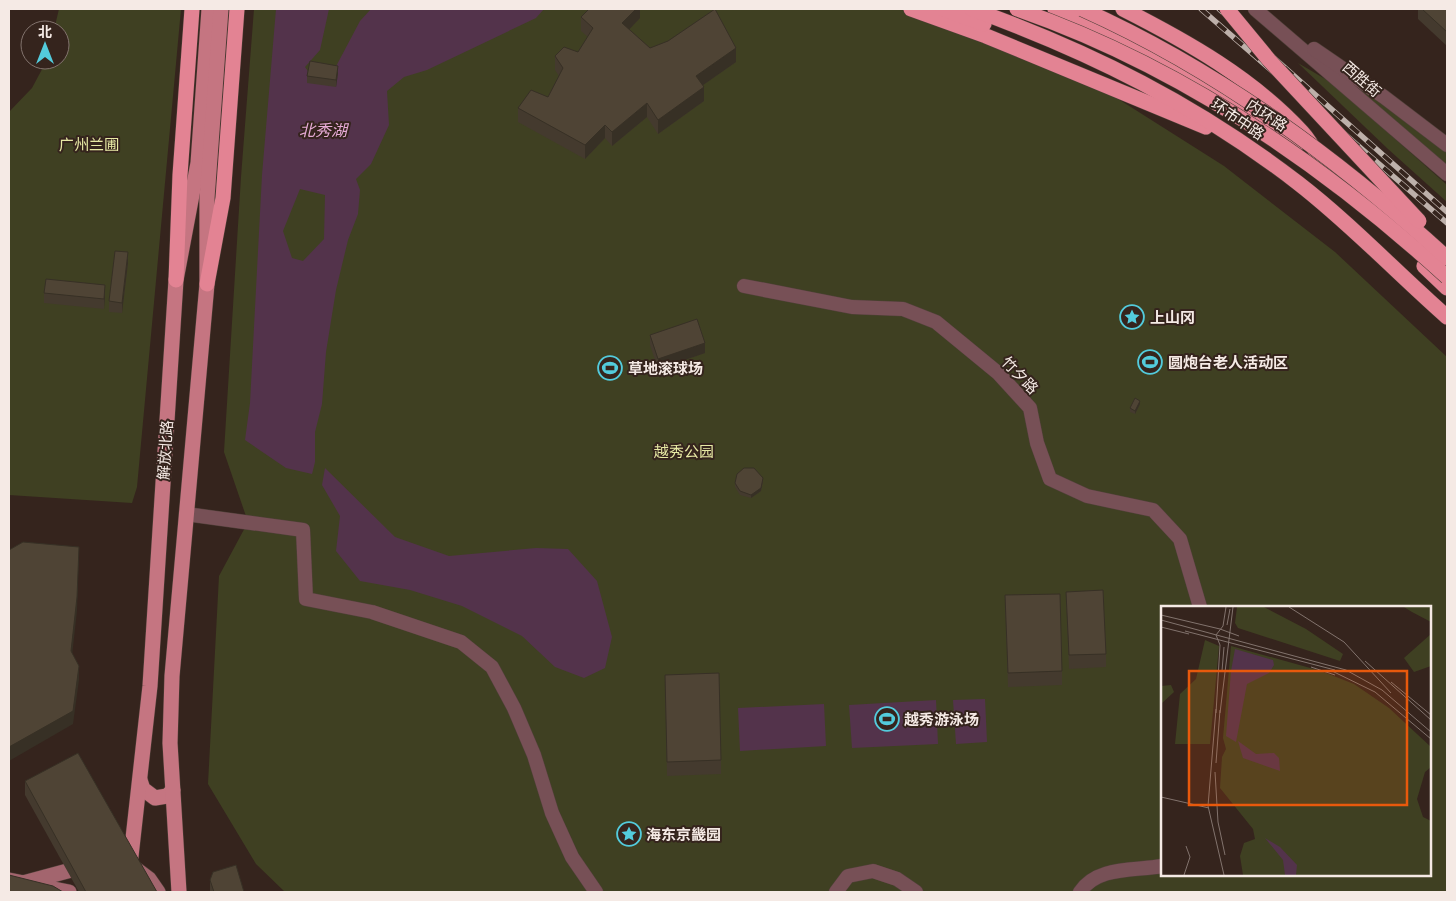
<svg xmlns="http://www.w3.org/2000/svg" width="1456" height="901" font-family="'Public Sans','Noto Sans SC',sans-serif">
<style>
.green{fill:#3f4022;fill-rule:evenodd}
.water{fill:#53334b;fill-rule:evenodd}
.lines{fill:none;stroke-linecap:round;stroke-linejoin:round}
.street-casing{stroke:#504039;stroke-width:15}
.secondary-casing{stroke:#504039;stroke-width:16}
.primary-casing{stroke:#504039;stroke-width:16}
.highway-casing{stroke:#504039;stroke-width:16}
.street{stroke:#775056;stroke-width:14}
.secondary{stroke:#a3656e;stroke-width:15}
.primary{stroke:#c57581;stroke-width:15}
.highway{stroke:#e38393;stroke-width:15}
.rail-casing{stroke:#bdb0aa;stroke-width:5.5}
.rail{stroke:#35241d;stroke-width:4;stroke-dasharray:11;stroke-linecap:butt}
.highway-bridge-casing{stroke:#504039;stroke-width:16;stroke-linecap:butt}
.highway-bridge{stroke:#e38393;stroke-width:15}
.wall{fill:#443a2e}
.shaded-wall{fill:#373025}
.building{fill:#4f4435;stroke:#373025}
.labels{text-anchor:middle;dominant-baseline:central;stroke-width:4;stroke-linejoin:round;paint-order:stroke}
.street-label{font-size:15px;fill:#f5eae5;stroke:#35241d}
.park-label{font-size:15px;fill:#e7e9a4;stroke:#35241d}
.poi-label{font-size:15px;font-weight:bold;fill:#f5eae5;stroke:#35241d;text-anchor:start}
.water-label{font-size:16px;font-style:italic;fill:#e7abd6;stroke:#35241d}
.inset-road{fill:none;stroke:#82736d;stroke-width:1}
.view{fill:#e8590c;fill-opacity:0.15;stroke:#e8590c;stroke-width:2.5}
.inset-edge{fill:none;stroke:#f5eae5;stroke-width:2.5}
</style>
<rect width="100%" height="100%" fill="#35241d"/>
<!-- green -->
<g class="green">
<path d="M59 9H181L137 487 132 503 9 495V112L32 88 47 60H60V30H54Z"/>
<path d="M254 9H904L1104 90 1224 166 1335 252 1447 357V892H285L256 864 208 784 219 576 248 522 224 452 241 177ZM1162 607H1430V875H1162Z"/>
<path d="M1298 63 1332 83 1447 185V202L1388 149Z"/>
<path d="M1339 74 1447 150V170Z"/>
</g>
<!-- water -->
<g class="water">
<path d="M276 9H329L320 50 305 67 310 74H332L360 21 371 9H544L536 18 427 70 404 77 387 91 389 125 371 164 356 179 360 190 358 214 348 240 336 290 326 352 322 404 315 432V462L312 474 286 468 245 440 250 403 262 175ZM300 189 325 195 324 239 303 261 292 258 283 231Z"/>
<path d="M325 468 395 537 449 556 536 548 568 549 597 581 612 637 605 668 584 678 555 667 522 636 462 606 410 590 360 581 336 551 340 516 322 485Z"/>
<path d="M985 699 987 742 956 744 953 700Z"/>
<path d="M936 700 938 744 852 748 849 705Z"/>
<path d="M824 704 826 746 740 751 738 708Z"/>
</g>
<g class="lines">
<!-- street casing -->
<g class="street-casing">
<g id="street">
<path d="M1255 9 1447 174"/>
<path d="M1314 49 1384 97 1447 145"/>
<path d="M744 286 852 307 903 309 936 322 998 373 1030 408 1037 443 1050 479 1087 496 1153 510 1180 539 1200 607"/>
<path d="M186 514 303 530 306 599 372 612 461 642 492 667 514 708 534 755 552 813 572 857 596 892"/>
<path d="M836 892 848 876 873 871 897 879 916 892"/>
<path d="M1080 892C1097 866 1134 871 1162 866"/>
</g>
</g>
<!-- secondary casing -->
<g class="secondary-casing">
<g id="secondary">
<path d="M133 867 149 879 158 892"/>
<path d="M9 880 69 892"/>
<path d="M23 883 86 866"/>
</g>
</g>
<!-- primary casing -->
<g class="primary-casing">
<g id="primary">
<path d="M140 780 143 789 155 798 167 796 173 790"/>
<path d="M127 892 150 686 176 280 198 163 209 9"/>
<path d="M179 892 170 743 172 676 207 284V198L221 9"/>
</g>
</g>
<!-- highway casing -->
<g class="highway-casing">
<g id="highway">
<path d="M911 9 986 36 1206 127"/>
<path d="M943 9 984 24"/>
<path d="M972 9C1091 52 1197 105 1298 183 1351 224 1397 273 1447 317"/>
<path d="M1055 9C1142 44 1222 88 1295 148"/>
<path d="M1123 9C1188 42 1252 78 1302 132 1317 148 1323 171 1338 186"/>
<path d="M1424 266 1447 288"/>
<path d="M176 280 180 175 192 9"/>
<path d="M207 284 223 198 237 9"/>
</g>
</g>
<!-- street -->
<use href="#street" class="street"/>
<!-- secondary -->
<use href="#secondary" class="secondary"/>
<!-- primary -->
<use href="#primary" class="primary"/>
<!-- highway -->
<use href="#highway" class="highway"/>
<!-- rail casing -->
<g class="rail-casing">
<g id="rail">
<path d="M1201 9 1447 223"/>
<path d="M1219 9 1447 212"/>
</g>
</g>
<!-- rail -->
<use href="#rail" class="rail"/>
<!-- highway-bridge casing -->
<g class="highway-bridge-casing">
<g id="highway-bridge">
<path d="M1017 9C1178 65 1322 163 1447 277"/>
<path d="M1082 9C1218 70 1337 158 1447 258"/>
<path d="M1227 9 1269 60 1419 221"/>
</g>
</g>
<!-- highway-bridge -->
<use href="#highway-bridge" class="highway-bridge"/>
</g>
<!-- wall -->
<g class="wall">
<path d="M640 9V18L629 29 650 48 736 62 703 85 704 101 658 134 647 117 612 146 605 138 585 159 518 122V108L548 97 559 76 555 70V56L578 52 588 37 581 31V17Z"/>
<path d="M1418 9H1447V46L1418 19Z"/>
<path d="M338 73 336 87 307 83V76Z"/>
<path d="M128 263 122 313 109 312V301Z"/>
<path d="M44 293 105 296 104 309 44 303Z"/>
<path d="M650 335 705 353 658 369 650 345Z"/>
<path d="M1140 404 1135 414 1130 412V408Z"/>
<path d="M763 482 761 491 751 498 740 495 735 487V483Z"/>
<path d="M1066 592 1106 654V667L1069 669Z"/>
<path d="M1005 595 1062 671V685L1008 687Z"/>
<path d="M665 675 721 760V774L667 776Z"/>
<path d="M25 781 157 892H79L25 795Z"/>
<path d="M210 880 244 892H210Z"/>
</g>
<!-- shaded-wall -->
<g class="shaded-wall">
<path d="M636 9H640V18L622 37V23Z"/>
<path d="M736 48V62L696 90V76Z"/>
<path d="M338 66V73L336 87V80Z"/>
<path d="M704 87V101L658 134V120Z"/>
<path d="M647 103V117L612 146V132Z"/>
<path d="M605 125V138L585 159V145Z"/>
<path d="M128 252V263L122 313V303Z"/>
<path d="M105 285V296L104 309V299Z"/>
<path d="M705 343V353L658 369V359Z"/>
<path d="M1140 401V404L1135 414V411Z"/>
<path d="M763 478 761 491 751 498V495Z"/>
<path d="M79 547 77 611 71 665V651Z"/>
<path d="M79 666V680L73 724 9 761V747Z"/>
</g>
<!-- building -->
<g class="building">
<path d="M589 9H636L622 23 650 48 668 41 715 9 736 48 696 76 704 87 658 120 647 103 612 132 605 125 585 145 518 108 531 90 548 97 563 68 555 56 564 47 578 52 593 28 581 17Z"/>
<path d="M1422 9H1447V32Z"/>
<path d="M310 61 338 66 336 80 307 76Z"/>
<path d="M115 251 128 252 122 303 109 301Z"/>
<path d="M46 279 105 285 104 299 44 293Z"/>
<path d="M697 319 705 343 658 359 650 335Z"/>
<path d="M1135 398 1140 401 1135 411 1130 408Z"/>
<path d="M744 468H754L763 478 761 488 751 495 740 491 735 483 737 474Z"/>
<path d="M23 542 79 547 77 597 71 651 79 666 73 711 9 747V550Z"/>
<path d="M1103 590 1106 654 1069 655 1066 592Z"/>
<path d="M1060 594 1062 671 1008 673 1005 595Z"/>
<path d="M719 673 721 760 667 762 665 675Z"/>
<path d="M78 753 157 892H86L25 781Z"/>
<path d="M236 865 244 892H214L210 880 213 872Z"/>
<path d="M9 875 53 886 63 892H9Z"/>
</g>
<!-- icons -->
<defs>
<g id="sight-ring" transform="scale(1.25)"><circle r="9.5" fill="#35241d" stroke="#53cbdc" stroke-width="1.5"/><path d="M0-6L1.8-2.2L6-1.7L2.9 1.2L3.7 5.4L0 3.3L-3.7 5.4L-2.9 1.2L-6-1.7L-1.8-2.2Z" fill="#53cbdc"/></g>
<g id="stadium-ring" transform="scale(1.25)"><circle r="9.5" fill="#35241d" stroke="#53cbdc" stroke-width="1.5"/><path d="M0-5a6.5 5 0 1 0 0 10a6.5 5 0 1 0 0-10ZM-3.5-1.8h7v3.6h-7Z" fill="#53cbdc"/></g>
</defs>
<g fill-rule="evenodd">
<use href="#sight-ring" x="1132" y="317"/>
<use href="#stadium-ring" x="1150" y="362"/>
<use href="#stadium-ring" x="610" y="368"/>
<use href="#stadium-ring" x="887" y="719"/>
<use href="#sight-ring" x="629" y="834"/>
</g>
<g class="labels">
<!-- street labels -->
<g class="street-label">
<text transform="translate(1362 79) rotate(41)">西胜街</text>
<text transform="translate(1267 115) rotate(33)">内环路</text>
<text transform="translate(1238 119) rotate(34)">环市中路</text>
<text transform="translate(1020 375) rotate(46)">竹夕路</text>
<text transform="translate(165 450) rotate(-86)">解放北路</text>
</g>
<!-- park labels -->
<g class="park-label">
<text x="89" y="144">广州兰圃</text>
<text x="684" y="451">越秀公园</text>
</g>
<!-- poi labels -->
<g class="poi-label">
<text x="1150" y="317">上山冈</text>
<text x="1168" y="362">圆炮台老人活动区</text>
<text x="628" y="368">草地滚球场</text>
<text x="904" y="719">越秀游泳场</text>
<text x="646" y="834">海东京畿园</text>
</g>
<!-- water labels -->
<g class="water-label">
<text x="323" y="130">北秀湖</text>
</g>
</g>
<!-- overview -->
<g transform="translate(1161 606)">
<rect width="270" height="270" fill="#35241d"/>
<path d="M76 1H103L145 23 182 48 179 55 77 22 74 17ZM243 1H270V16L251 6ZM270 28V60L253 66 243 52ZM44 34 58 40 49 138H14L19 88 35 73ZM70 40 160 65 193 78 228 102 270 141V161L264 166 256 193 262 211 270 215V269H82L79 250 83 237 94 233 92 223 59 182 61 151 65 143 62 132ZM10 79 13 86 0 98V80Z" fill="#3f4022"/>
<path d="M74 43 112 54 113 59 108 67 86 78 75 136 65 130 70 65ZM77 135 95 148 113 147 118 152 119 165 82 152ZM104 232 119 241 136 259 135 269H124L122 254Z" fill="#53334b"/>
<path class="inset-road" d="M128 1 183 36 230 87M0 9 59 23M0 14 185 64 221 84 270 126M66 19 69 3M0 21 28 28M59 23 78 30M24 25 174 64M204 55 270 114M150 61 174 69M61 65 63 41M171 65 214 86 270 133M230 76 270 109M55 103 47 200 63 269M55 107 59 39 55 29 62 20 65 1M59 107 72 1M55 157 59 104M54 166 57 216 64 249M0 191 48 202M23 269 29 251 25 240"/>
<path class="view" d="M28 65H246V199H28Z"/>
<rect width="270" height="270" class="inset-edge"/>
</g>
<!-- border -->
<rect width="1456" height="901" fill="none" stroke="#f5eae5" stroke-width="20"/>
<!-- north arrow -->
<g transform="translate(45 45)"><circle r="24" fill="#35241d" stroke="#82736d"/>
<path d="M0-4L9 19L0 12L-9 19Z" fill="#53cbdc"/>
<text y="-8" font-size="14" font-weight="bold" text-anchor="middle" fill="#f5eae5">北</text>
</g>
</svg>
